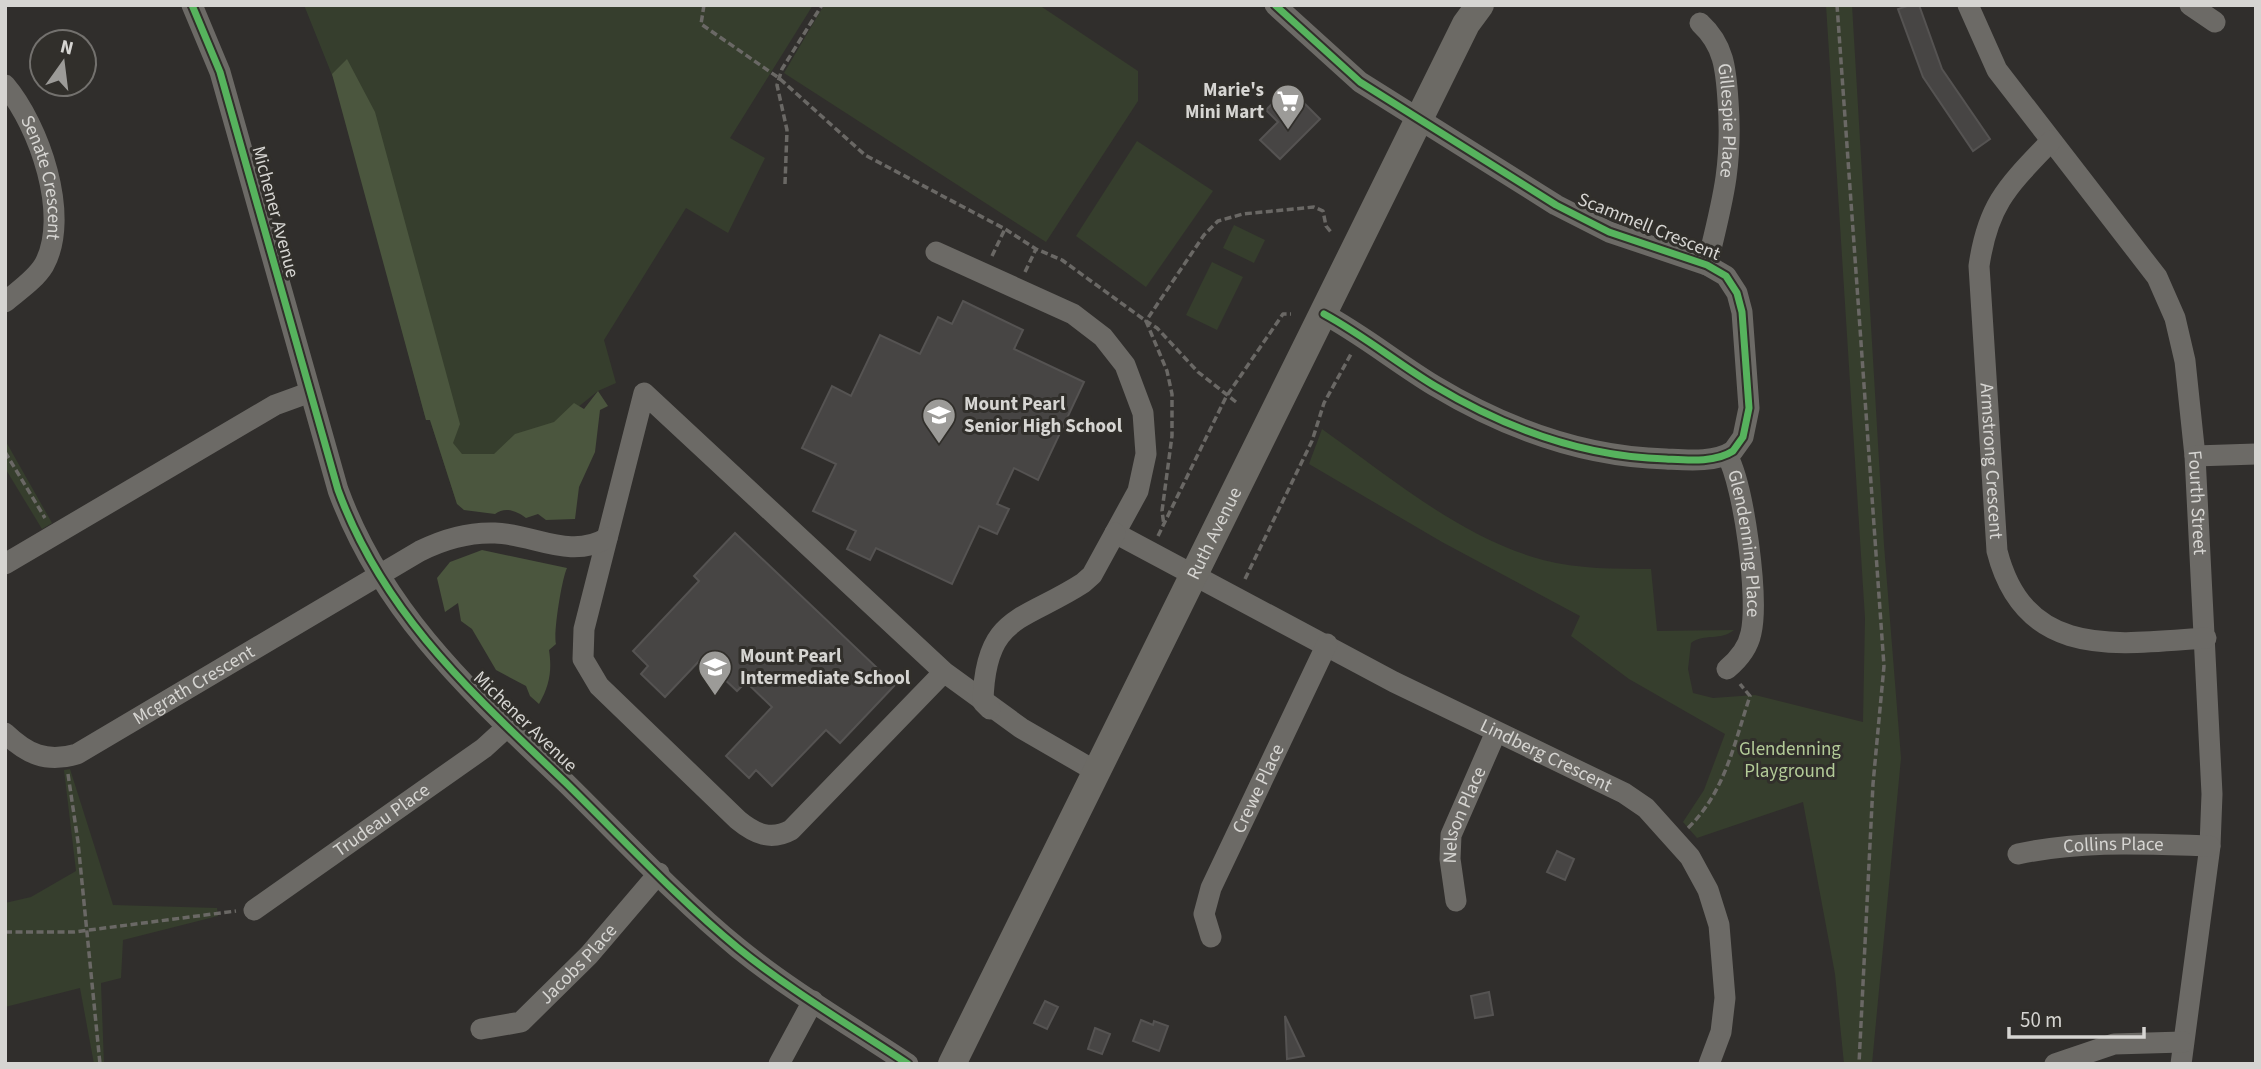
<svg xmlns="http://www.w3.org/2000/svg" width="2261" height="1069" font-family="'Source Sans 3',sans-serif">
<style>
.green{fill:#363e2d}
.forest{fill:#4b563e}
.building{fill:#474544;stroke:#555352;stroke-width:2}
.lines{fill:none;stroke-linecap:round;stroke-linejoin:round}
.path{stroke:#6a6865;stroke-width:3.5;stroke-dasharray:7 3.5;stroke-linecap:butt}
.minor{stroke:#6c6a66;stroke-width:21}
.major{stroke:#6c6a65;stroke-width:28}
.cycleway-casing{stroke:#312f2b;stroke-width:11}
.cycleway{stroke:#56b35d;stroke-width:7}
.labels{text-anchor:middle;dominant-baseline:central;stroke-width:6;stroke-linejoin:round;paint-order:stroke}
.poi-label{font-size:19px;font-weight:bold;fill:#d6d5d2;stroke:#312f2b;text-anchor:start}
.street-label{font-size:19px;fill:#d6d5d2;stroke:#312f2b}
.park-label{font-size:19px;fill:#b3cb98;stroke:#312f2b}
</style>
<rect width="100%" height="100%" fill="#302e2c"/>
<!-- green -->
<g class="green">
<path d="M304 5H813L730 138 765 158 728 233 686 208 604 340 616 383 598 391 457 504 430 420H426L338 90Z"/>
<path d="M824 5H1039L1138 71V101L1046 242 784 73Z"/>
<path d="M1826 5H1852L1884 545 1901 758 1872 1064H1844L1835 974 1803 802 1697 838 1683 822 1704 790 1725 734 1629 679 1571 636 1580 616 1442 542 1309 464 1322 429C1390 477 1461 538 1543 560 1578 569 1615 569 1651 569L1657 631 1734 630C1721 641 1704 633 1691 643L1688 669 1693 693 1713 698 1755 695 1863 722 1865 618Z"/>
<path d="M1137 141 1213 191 1146 287 1076 236Z"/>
<path d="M1234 225 1265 240 1254 263 1223 248Z"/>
<path d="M1212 262 1243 277 1217 330 1186 315Z"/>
<path d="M5 440 52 523 42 529 5 468Z"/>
<path d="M70 769 113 905 217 908 218 916 123 940 121 978 101 983 104 1064H94L80 988 5 1007V903L31 897 76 871 64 770Z"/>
</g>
<!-- forest -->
<g class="forest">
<path d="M347 59 375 112 460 424 453 443 462 454H494L515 434 554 422 574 403 584 409 598 391 608 406 600 410 595 452 579 487 575 519 546 520 538 514 526 518C517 511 505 506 495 514L464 510 457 504 430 420H426L332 74Z"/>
<path d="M482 550 567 568C562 578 553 633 556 644L549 650C552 670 550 685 539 704L530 696 526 686 496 670 472 629 461 621 458 603 445 612 437 578 450 562Z"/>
</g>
<!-- building -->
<g class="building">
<path d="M1910 5H1919L1942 69 1990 139 1973 151 1923 77 1898 9Z"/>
<path d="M1288 87 1320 119 1280 159 1260 140 1278 122 1266 110Z"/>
<path d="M963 301 1023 330 1014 349 1084 382 1038 480 1014 468 997 504 1009 509 997 534 979 526 952 584 876 548 870 560 847 549 856 531 813 511 836 464 802 448 832 386 851 396 880 335 920 354 938 317 952 324Z"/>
<path d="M735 533 895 685 840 743 826 730 772 786 756 770 749 778 726 756 772 707 746 682 737 691 702 658 665 697 641 674 648 666 633 651 699 581 694 576Z"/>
<path d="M1557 851 1574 859 1565 880 1547 872Z"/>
<path d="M1489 992 1493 1015 1475 1018 1471 996Z"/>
<path d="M1045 1001 1058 1007 1047 1029 1034 1023Z"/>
<path d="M1285 1016 1304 1056 1287 1059Z"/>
<path d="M1141 1020 1153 1025 1154 1021 1168 1026 1159 1051 1133 1041Z"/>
<path d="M1095 1028 1110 1034 1102 1054 1088 1049Z"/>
</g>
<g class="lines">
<!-- path -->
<g class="path">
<path d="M704 5 701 24 779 78 865 155 1005 229 1036 249 1062 260 1146 321 1167 371 1172 394V436L1162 511 1164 525"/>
<path d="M1837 5 1884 666 1873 784 1859 1064"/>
<path d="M785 184 787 130 777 85 782 69 822 5"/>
<path d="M992 256 1005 229"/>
<path d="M1025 272 1036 249"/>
<path d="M1236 402 1198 372 1157 328 1146 321 1204 235 1218 221 1243 214 1314 207 1323 211 1326 226 1331 232"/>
<path d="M5 452 45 518"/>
<path d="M1158 536 1226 397 1283 314H1291"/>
<path d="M1245 579 1312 441 1324 403 1351 354"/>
<path d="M68 774 78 842 100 1064"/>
<path d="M1688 828C1725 792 1734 744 1750 696L1740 684"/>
<path d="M5 932H74L236 911"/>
</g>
<!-- minor -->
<g class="minor">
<path d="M192 5 220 72 338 490C384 615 472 693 566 783 621 837 678 899 738 948 791 991 851 1026 908 1064"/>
<path d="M1275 5 1360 82 1556 205 1609 232 1707 265 1726 276 1737 293 1742 312 1749 408 1743 437 1733 451C1715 463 1686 460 1666 459 1584 457 1505 428 1435 386 1397 363 1363 335 1324 314"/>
<path id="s1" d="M1968 5 1997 70 2157 277 2175 318 2185 361 2195 456 2212 794 2210 846 2181 1064"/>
<path d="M2190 5 2215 22"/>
<path id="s2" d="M1700 23C1724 45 1726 69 1728 101 1733 166 1722 203 1707 265"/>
<path id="s3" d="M5 85C39 125 71 216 44 265 35 280 18 291 5 302"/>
<path id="s4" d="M2051 141C2009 185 1988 203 1979 266L1997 551C2025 661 2118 644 2206 638"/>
<path id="s5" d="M936 252 1073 314 1103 337 1125 365 1143 413 1146 454 1138 491 1115 533 1394 682 1624 793 1646 808 1690 857 1708 890 1719 925 1725 998 1721 1032 1709 1064"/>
<path id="s6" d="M1727 455C1744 486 1759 598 1751 633 1748 648 1739 659 1727 669"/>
<path d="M2195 456 2256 454"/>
<path d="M5 564 275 405 308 393"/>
<path d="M944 672 791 830C771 841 755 834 738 820L599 686 583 659 584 629 644 393 944 672 1021 728 1097 772"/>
<path d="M990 709 983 702C985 614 1023 622 1083 583L1092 575 1115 533"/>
<path id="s7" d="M5 733C27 754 46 763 77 754L420 551C444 539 468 532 495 533 534 534 570 560 607 538"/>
<path id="s8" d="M2018 854C2083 840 2145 844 2210 846"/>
<path id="s9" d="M1456 901 1450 859 1451 835 1496 732"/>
<path id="s10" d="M254 910 484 748 507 727"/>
<path id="s11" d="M1211 937 1204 914 1211 888 1327 644"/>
<path id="s12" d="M481 1029 521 1022 589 955 659 873"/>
<path d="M779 1064 813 1001"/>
<path d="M2055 1064 2114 1044 2183 1042"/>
</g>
<!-- major -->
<path class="major" id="s13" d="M952 1064 1466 24 1480 5"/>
<!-- cycleway casing -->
<g class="cycleway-casing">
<g id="cycleway">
<path d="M192 5 220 72 338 490C384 615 472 693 566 783 621 837 678 899 738 948 791 991 851 1026 908 1064"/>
<path d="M1275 5 1360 82 1556 205 1609 232 1707 265 1726 276 1737 293 1742 312 1749 408 1743 437 1733 451C1715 463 1686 460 1666 459 1584 457 1505 428 1435 386 1397 363 1363 335 1324 314"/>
</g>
</g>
<!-- cycleway -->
<use href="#cycleway" class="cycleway"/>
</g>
<!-- icons -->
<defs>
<g id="supermarket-pin" transform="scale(1.75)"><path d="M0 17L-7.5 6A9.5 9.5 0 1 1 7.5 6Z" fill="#9c9b98" stroke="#312f2b"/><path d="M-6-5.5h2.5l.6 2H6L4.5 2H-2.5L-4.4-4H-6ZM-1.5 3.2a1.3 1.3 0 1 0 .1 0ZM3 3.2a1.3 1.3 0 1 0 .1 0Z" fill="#fff"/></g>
<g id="school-pin" transform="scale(1.75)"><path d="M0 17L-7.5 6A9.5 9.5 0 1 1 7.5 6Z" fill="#9c9b98" stroke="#312f2b"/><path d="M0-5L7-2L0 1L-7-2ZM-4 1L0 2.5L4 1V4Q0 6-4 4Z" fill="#fff"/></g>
</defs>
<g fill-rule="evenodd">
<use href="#supermarket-pin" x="1288" y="101"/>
<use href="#school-pin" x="939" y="415"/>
<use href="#school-pin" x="715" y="667"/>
</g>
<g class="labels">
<!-- poi labels -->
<g class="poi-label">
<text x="1264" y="90" text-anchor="end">Marie's<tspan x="1264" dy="22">Mini Mart</tspan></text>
<text x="964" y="404">Mount Pearl<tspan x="964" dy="22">Senior High School</tspan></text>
<text x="740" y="656">Mount Pearl<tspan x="740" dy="22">Intermediate School</tspan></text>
</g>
<!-- street labels -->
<g class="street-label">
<text stroke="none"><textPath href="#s2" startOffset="105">Gillespie Place</textPath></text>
<text stroke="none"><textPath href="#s3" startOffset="102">Senate Crescent</textPath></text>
<text transform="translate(275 212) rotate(75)">Michener Avenue</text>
<text transform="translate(1649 227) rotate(22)">Scammell Crescent</text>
<text stroke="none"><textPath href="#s4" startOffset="343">Armstrong Crescent</textPath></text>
<text stroke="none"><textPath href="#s1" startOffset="564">Fourth Street</textPath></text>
<text stroke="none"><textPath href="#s13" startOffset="592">Ruth Avenue</textPath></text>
<text stroke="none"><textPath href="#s6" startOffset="91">Glendenning Place</textPath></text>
<text stroke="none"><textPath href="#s7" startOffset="215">Mcgrath Crescent</textPath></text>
<text transform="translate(525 722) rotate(44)">Michener Avenue</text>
<text stroke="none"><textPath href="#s5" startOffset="887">Lindberg Crescent</textPath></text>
<text stroke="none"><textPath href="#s11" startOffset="161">Crewe Place</textPath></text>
<text stroke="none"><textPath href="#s9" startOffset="89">Nelson Place</textPath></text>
<text stroke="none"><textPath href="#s10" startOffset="156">Trudeau Place</textPath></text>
<text stroke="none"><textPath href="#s8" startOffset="96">Collins Place</textPath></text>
<text stroke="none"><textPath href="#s12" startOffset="122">Jacobs Place</textPath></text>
</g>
<!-- park labels -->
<g class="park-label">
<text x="1790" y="749">Glendenning<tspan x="1790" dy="22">Playground</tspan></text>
</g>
</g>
<!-- border -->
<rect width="2261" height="1069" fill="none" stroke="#d6d5d2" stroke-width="14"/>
<!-- north arrow -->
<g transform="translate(63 63) rotate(14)"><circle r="33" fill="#312f2b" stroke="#73716e" stroke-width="2"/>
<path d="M0-5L12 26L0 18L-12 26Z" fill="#9c9b98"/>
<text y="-10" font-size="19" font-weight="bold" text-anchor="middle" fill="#d6d5d2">N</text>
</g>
<!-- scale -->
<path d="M2009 1027v10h135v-10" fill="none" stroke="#d6d5d2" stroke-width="3.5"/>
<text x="2020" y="1027" font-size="21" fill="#d6d5d2" stroke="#312f2b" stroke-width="5" paint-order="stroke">50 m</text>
</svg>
